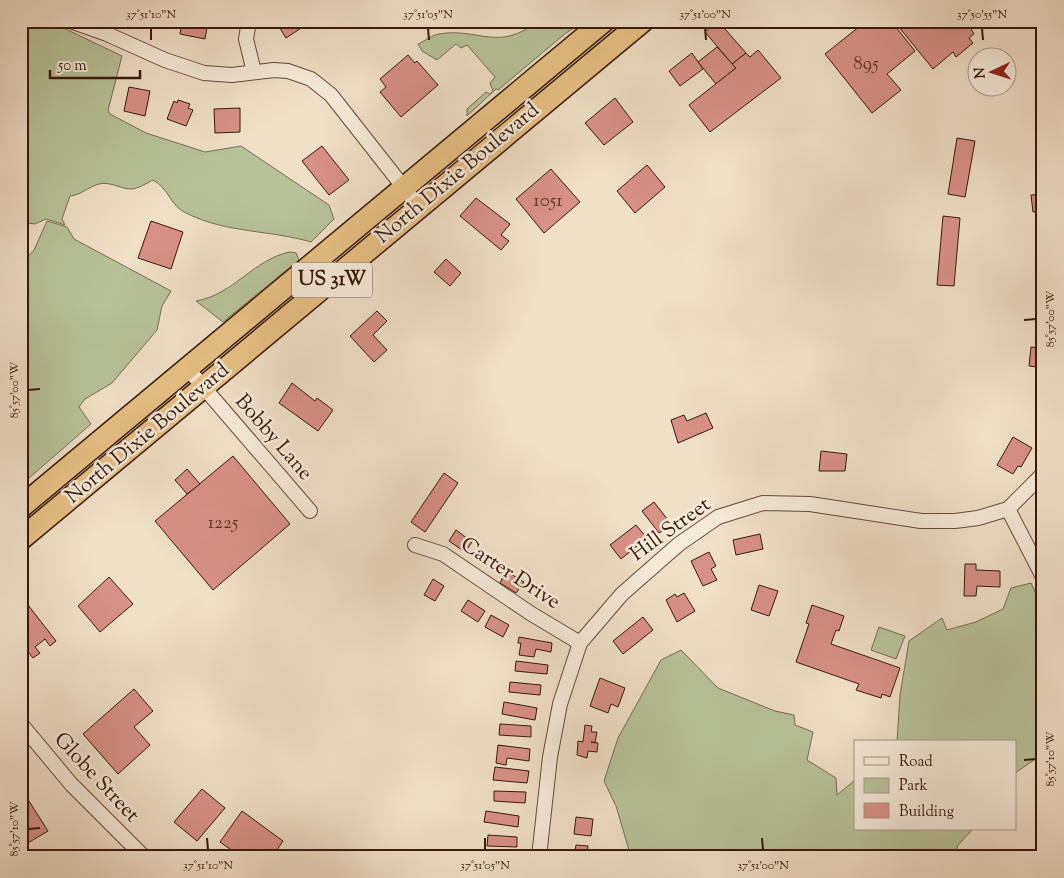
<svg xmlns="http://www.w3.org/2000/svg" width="1064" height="878" font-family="'Sorts Mill Goudy',serif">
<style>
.green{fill:#b7c397;stroke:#786e51}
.building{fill:#d89185;stroke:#38180b}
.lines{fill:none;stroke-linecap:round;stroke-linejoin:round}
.minor-casing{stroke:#664a3a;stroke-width:16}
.highway-casing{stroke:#38180b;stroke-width:24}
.minor{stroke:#f5ebdb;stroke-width:14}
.highway{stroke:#e8c084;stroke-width:21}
.ticks{fill:none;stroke:#38180b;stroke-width:2}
.labels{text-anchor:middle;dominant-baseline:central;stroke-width:5;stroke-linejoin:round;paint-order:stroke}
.number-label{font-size:19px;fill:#60362a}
.shield{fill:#f5ebdb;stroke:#715749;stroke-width:1}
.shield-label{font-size:20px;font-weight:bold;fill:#38180b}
.street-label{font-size:21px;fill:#38180b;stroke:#f5ebdb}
.neatline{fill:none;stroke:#38180b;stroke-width:2}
.ticks-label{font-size:12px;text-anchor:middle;fill:#38180b}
</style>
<rect width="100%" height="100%" fill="#f0e0c7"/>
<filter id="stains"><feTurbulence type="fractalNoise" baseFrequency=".004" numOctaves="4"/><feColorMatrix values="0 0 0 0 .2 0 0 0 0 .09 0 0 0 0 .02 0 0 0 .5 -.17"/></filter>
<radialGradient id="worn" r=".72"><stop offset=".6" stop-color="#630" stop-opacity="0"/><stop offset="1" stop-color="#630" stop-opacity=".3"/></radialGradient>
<!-- green -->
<g class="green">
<path d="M21 21H49L122 56 108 110 110 114 146 133 205 152 241 146 329 205 334 219 311 242C270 230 227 233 188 214 169 206 170 189 153 180 147 183 138 189 131 189 120 189 110 181 99 184 88 187 81 195 70 196L62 219 65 225 46 219 35 224 21 222Z"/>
<path d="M538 21H585L566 33 498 90 496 89 467 116V109L486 92 490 94 493 91 490 83 495 77 467 45 461 48 456 44 437 60 422 51 418 44C425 41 432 35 439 34 478 27 498 53 538 21Z"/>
<path d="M47 221 67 227 74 239 171 291 162 306 157 330 112 383 85 399 79 407 91 424 21 485V264L34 250Z"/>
<path d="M290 252 296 253 299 260 223 322 196 301C233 295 254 259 290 252Z"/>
<path d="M1031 583 1043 608V749L1037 758 1015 773V742H897L900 695 909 641 942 618 947 630 976 622 1003 609 1011 588Z"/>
<path d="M879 627 905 636 896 659 871 650Z"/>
<path d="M681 650 718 688 775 711 794 715 795 725 813 732 807 760 836 778 837 795 855 780V829H973L958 845 954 857H631L616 806 604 781 618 738 661 660Z"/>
</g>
<!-- building -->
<g class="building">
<path d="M182 21H208L205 39 180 34Z"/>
<path d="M284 21H312L286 38 278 25Z"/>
<path d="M718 21 746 53 732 64 705 32Z"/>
<path d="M871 21H891L915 51 887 74 901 90 872 113 825 54 860 26 862 29Z"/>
<path d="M894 21H980L971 29 974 34 969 38 973 43 956 57 953 52 933 69Z"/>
<path d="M717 47 736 68 716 84 698 62Z"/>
<path d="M758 50 781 78 710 132 689 105 736 68 732 64 746 53 750 57Z"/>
<path d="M692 53 703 69 680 86 669 71Z"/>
<path d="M408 55 415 63 417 61 438 85 401 117 380 92 386 87 380 79Z"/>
<path d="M129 87 150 91 145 116 124 111Z"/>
<path d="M615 98 633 122 604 145 585 123Z"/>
<path d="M178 100 190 104 188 108 193 110 186 126 167 119 174 101 177 103Z"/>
<path d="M240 108V132L215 133 214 109Z"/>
<path d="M957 138 975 141 965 197 948 194Z"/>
<path d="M322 146 349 180 329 195 302 161Z"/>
<path d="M647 165 665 187 635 213 617 191Z"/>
<path d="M551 169 580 202 544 233 516 199Z"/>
<path d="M1043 194V211L1033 212 1031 195Z"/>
<path d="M476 198 510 224 501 235 509 241 501 250 460 216Z"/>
<path d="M943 216 960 218 954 286 937 285Z"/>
<path d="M151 221 183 232 171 269 138 258Z"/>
<path d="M446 259 461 273 450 286 434 272Z"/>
<path d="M377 311 387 321 373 335 387 350 374 362 350 336Z"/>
<path d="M1031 347 1043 348V379L1036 378 1037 367 1029 366Z"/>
<path d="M292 383 315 401 317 398 333 410 318 431 279 403Z"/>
<path d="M706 413 713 428 678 443 671 420 684 415 687 421Z"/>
<path d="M1013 437 1032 448 1021 467 1018 466 1013 474 997 465Z"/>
<path d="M821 451 847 454 845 471H819Z"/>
<path d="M233 456 290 524 213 590 155 521Z"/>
<path d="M187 469 200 484 187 494 175 480Z"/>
<path d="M444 473 458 483 425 532 411 522Z"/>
<path d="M654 502 671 524 659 533 642 511Z"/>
<path d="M636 525 647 538 621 559 610 545Z"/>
<path d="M456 530 472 542 465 552 449 541Z"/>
<path d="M760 534 763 549 736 555 733 540Z"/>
<path d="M709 552 716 566 711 569 717 580 703 586 691 561Z"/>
<path d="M965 564H976V570L1000 571V587L977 586 976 596H964Z"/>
<path d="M506 571 524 582 516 593 500 583Z"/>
<path d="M109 577 133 604 100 632 78 606Z"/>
<path d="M433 579 444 586 435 601 424 595Z"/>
<path d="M759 585 778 591 769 616 751 610Z"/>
<path d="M684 593 695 611 677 622 666 600 675 594 677 597Z"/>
<path d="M21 596 56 641 50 646 45 639 35 647 40 653 33 658 21 643Z"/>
<path d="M468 600 485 611 478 622 461 611Z"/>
<path d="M812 605 844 616 839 631 836 630 831 644 900 668 890 697 882 694 881 698 856 690 859 684 796 662 809 624 806 623Z"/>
<path d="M491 615 509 625 503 637 485 627Z"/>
<path d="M643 617 653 630 623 654 613 641Z"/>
<path d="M519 637 552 643 551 652 536 649 534 657 519 655 521 643H518Z"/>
<path d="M516 661 548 665 547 674 515 671Z"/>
<path d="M600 678 625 688 618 707 611 704 608 713 590 706Z"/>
<path d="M510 682 541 685 540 695 509 692Z"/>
<path d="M134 689 153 711 134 727 150 745 118 774 83 734Z"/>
<path d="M504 702 537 708 535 720 502 714Z"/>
<path d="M500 724 531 726V737L499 735Z"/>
<path d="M585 725 592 726 591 732H597L595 743 591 742 598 743 597 752 588 751 587 758 577 755 578 741 583 742Z"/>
<path d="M498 745 530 749 529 761 507 758 506 765 496 763Z"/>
<path d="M495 767 529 771 527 783 493 780Z"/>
<path d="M202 789 225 808 197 841 174 822Z"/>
<path d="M494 791 526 792 525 803 494 801Z"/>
<path d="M27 798 48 831 21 847V802Z"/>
<path d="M242 811 283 841 272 857H235L237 854 220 842Z"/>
<path d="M486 811 519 816 518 827 484 822Z"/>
<path d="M576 817 593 819 591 836 574 834Z"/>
<path d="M488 835 517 837V847L487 846Z"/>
<path d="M576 845 588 846 587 855 592 857H574Z"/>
</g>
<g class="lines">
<!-- minor casing -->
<g class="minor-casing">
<g id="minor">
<path d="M70 21 107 34 165 60 204 73 232 75 274 70 288 71 311 79 331 95 419 207"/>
<path d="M249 21 246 39 254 72"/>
<path d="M188 369 310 511"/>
<path d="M1008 509 1043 577"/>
<path d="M415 545 443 554 530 613 580 643"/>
<path d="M21 724 71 784 144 857"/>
<path d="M539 857 550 757 560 704 580 643 622 594 679 544 718 517 763 503 810 504 921 521H955L978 518 1008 509 1043 474"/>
</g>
</g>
<!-- highway casing -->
<g class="highway-casing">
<g id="highway">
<path d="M21 507 604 21"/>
<path d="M21 539 643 21"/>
</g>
</g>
<!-- minor -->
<use href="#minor" class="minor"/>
<!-- highway -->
<use href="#highway" class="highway"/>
</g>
<!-- ticks -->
<path class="ticks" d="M151 28V40M428 28 429 40M705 28 706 40M982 28 983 40M1024 320 1036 319M28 390 40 389M1024 760 1036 759M28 829 40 828M207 838 208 850M485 838V850M762 838 763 850"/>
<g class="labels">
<!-- number labels -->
<g class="number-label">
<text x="866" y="64">895</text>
<text x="548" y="201">1051</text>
<text x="223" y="523">1225</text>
</g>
<!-- shield labels -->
<rect class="shield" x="292" y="262.5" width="80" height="35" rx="4"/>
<g class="shield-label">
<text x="332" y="280">US 31W</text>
</g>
<!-- street labels -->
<g class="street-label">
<text transform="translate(458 174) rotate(-40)">North Dixie Boulevard</text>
<text transform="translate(148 434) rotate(-40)">North Dixie Boulevard</text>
<text transform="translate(273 438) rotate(49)">Bobby Lane</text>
<text transform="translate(671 530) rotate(-36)">Hill Street</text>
<text transform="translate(510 574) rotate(33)">Carter Drive</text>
<text transform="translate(96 778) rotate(47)">Globe Street</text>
</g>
</g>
<!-- margin -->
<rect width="1064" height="878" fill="none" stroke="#f0e0c7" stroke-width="55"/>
<!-- legend -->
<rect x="854" y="740" width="162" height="90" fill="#f5ebdb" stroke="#a99788"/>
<rect x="864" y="757" width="25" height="8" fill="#f5ebdb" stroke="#a99788"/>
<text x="899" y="766" font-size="15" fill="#38180b">Road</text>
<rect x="864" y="778" width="25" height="15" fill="#b7c397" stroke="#a99788"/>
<text x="899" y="790" font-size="15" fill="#38180b">Park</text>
<rect x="864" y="803" width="25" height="15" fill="#d89185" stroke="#a99788"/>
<text x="899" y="816" font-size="15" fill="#38180b">Building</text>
<!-- north arrow -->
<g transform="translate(992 72) rotate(266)"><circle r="24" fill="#f5ebdb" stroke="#a99788"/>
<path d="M0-4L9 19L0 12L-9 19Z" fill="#8f2418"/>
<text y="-8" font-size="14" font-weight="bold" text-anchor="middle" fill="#38180b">N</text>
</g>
<!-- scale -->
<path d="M50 70v8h90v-8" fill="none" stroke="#38180b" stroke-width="2.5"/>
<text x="58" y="70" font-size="15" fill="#38180b" stroke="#f5ebdb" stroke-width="4" paint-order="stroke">50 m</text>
<rect x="28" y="28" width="1008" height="822" class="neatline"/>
<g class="ticks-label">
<text x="151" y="18">37°51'10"N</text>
<text x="428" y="18">37°51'05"N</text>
<text x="705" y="18">37°51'00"N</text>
<text x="982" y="18">37°50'55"N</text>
<text transform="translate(1050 319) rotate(-90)" y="4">85°57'00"W</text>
<text transform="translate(14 390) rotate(-90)" y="4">85°57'00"W</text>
<text transform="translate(1050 759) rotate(-90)" y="4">85°57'10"W</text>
<text transform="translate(14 829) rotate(-90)" y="4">85°57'10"W</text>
<text x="208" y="869">37°51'10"N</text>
<text x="485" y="869">37°51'05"N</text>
<text x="763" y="869">37°51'00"N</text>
</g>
<rect width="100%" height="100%" filter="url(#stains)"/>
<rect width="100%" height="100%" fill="url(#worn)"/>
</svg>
